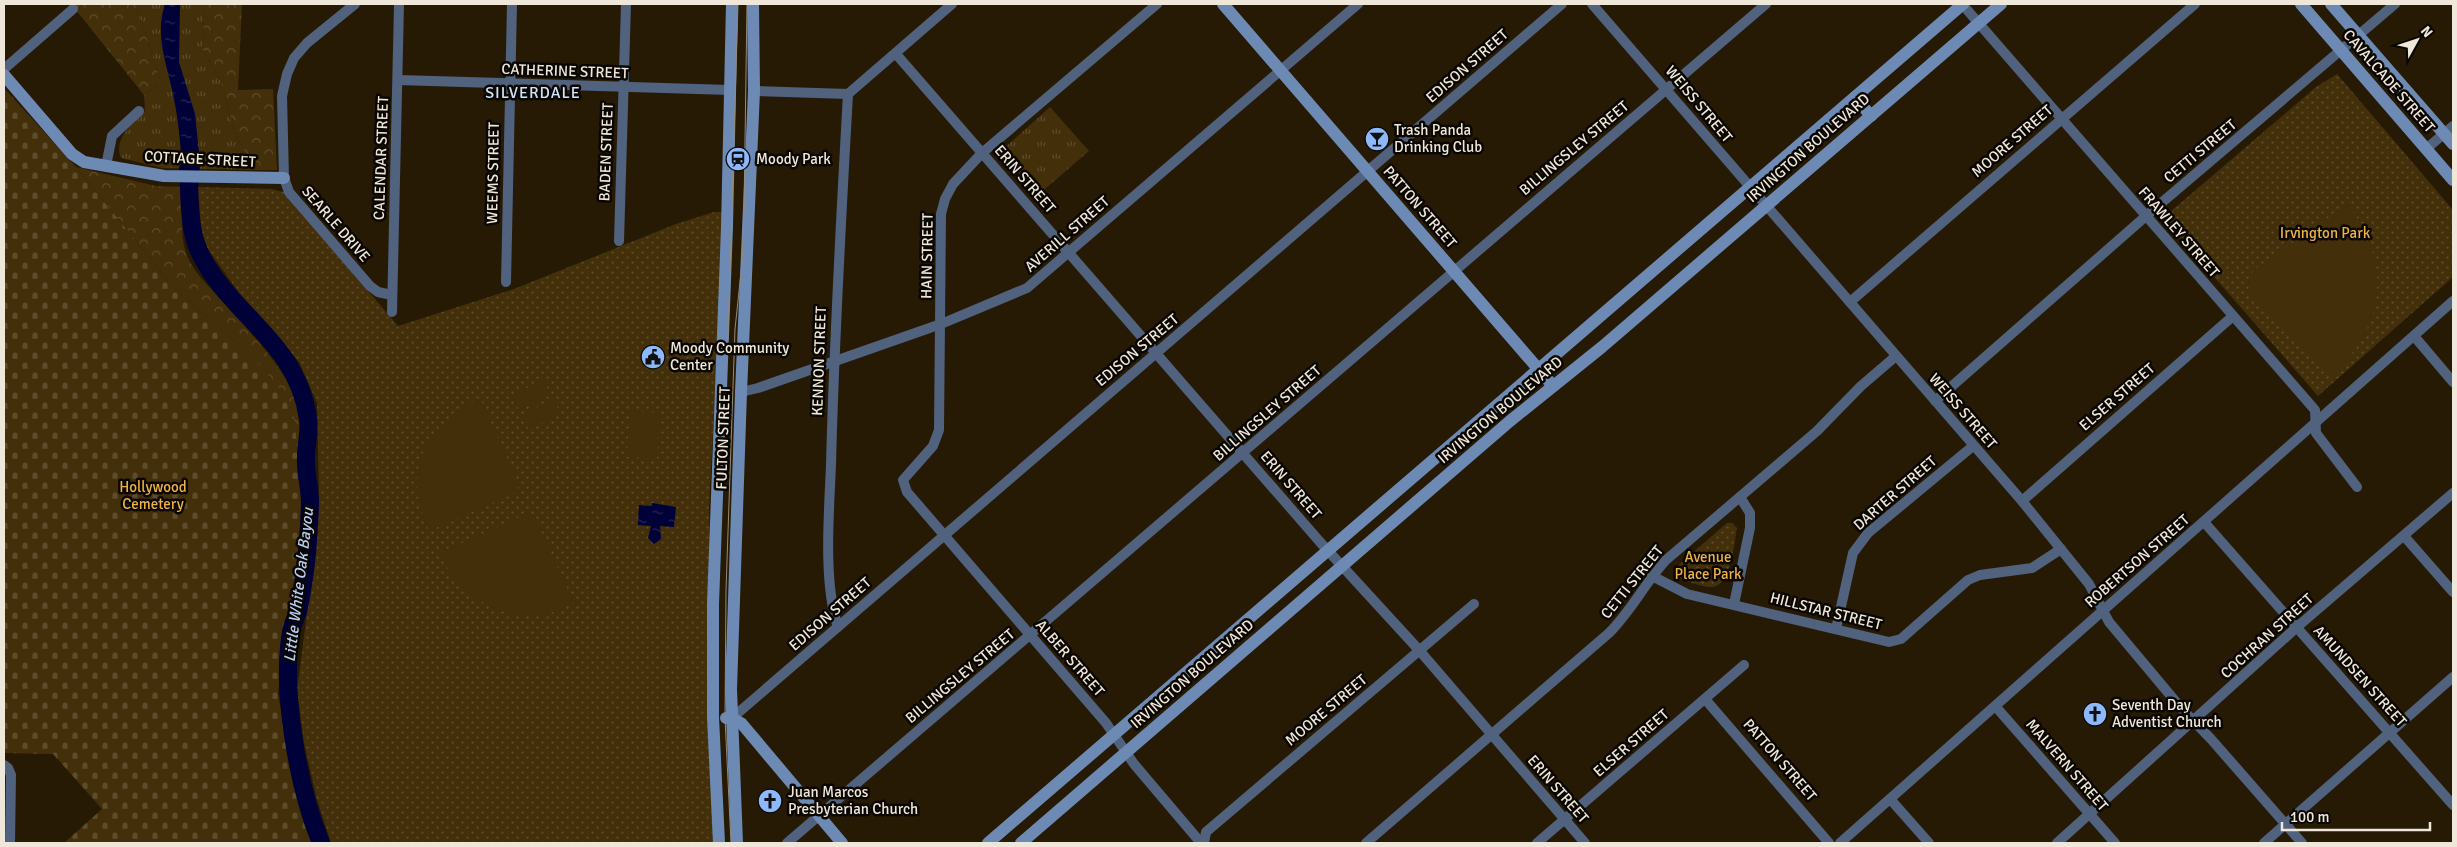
<svg xmlns="http://www.w3.org/2000/svg" width="2457" height="847" font-family="Signika,sans-serif">
<style>
.grass{fill:url(#grass-tufts)}
.forest{fill:url(#forest-crowns)}
.cemetery{fill:url(#cemetery-stones)}
.park{fill:url(#park-dots)}
.garden{fill:#432f09}
.water{fill:url(#water-ripples)}
.lines{fill:none;stroke-linecap:round;stroke-linejoin:round}
.river{stroke:#000139;stroke-width:18}
.street{stroke:#50627d;stroke-width:10}
.secondary{stroke:#6d8ab5;stroke-width:12}
.tram{stroke:#948a7a;stroke-width:1}
.labels{text-anchor:middle;dominant-baseline:central;stroke-width:5;stroke-linejoin:round;paint-order:stroke}
.street-label{font-size:15px;fill:#efe7da;stroke:#0a0601}
.poi-label{font-size:15px;fill:#efe7da;stroke:#0a0601;text-anchor:start}
.park-label{font-size:15px;fill:#eeb247;stroke:#0a0601}
.neighbourhood-label{font-size:16px;letter-spacing:1px;fill:#d1e2fc;stroke:#0a0601}
.water-label{font-size:16px;font-style:italic;fill:#b7cdf1;stroke:#0a0601}
</style>
<defs>
<pattern id="grass-tufts" width="24" height="20" patternUnits="userSpaceOnUse" patternTransform="scale(1.25)"><rect width="24" height="20" fill="#432f09"/><path d="M3 7l-1-3M5 7V3M7 7l1-3M15 17l-1-3M17 17v-4M19 17l1-3" fill="none" stroke="#5e4d2c"/></pattern>
<pattern id="forest-crowns" width="20" height="18" patternUnits="userSpaceOnUse" patternTransform="scale(1.25)"><rect width="20" height="18" fill="#432f09"/><path d="M2 6a3 3 0 1 1 6 0M12 15a3 3 0 1 1 6 0" fill="none" stroke="#5e4d2c"/></pattern>
<pattern id="cemetery-stones" width="16" height="16" patternUnits="userSpaceOnUse" patternTransform="scale(1.25)"><rect width="16" height="16" fill="#432f09"/><path d="M2 7V4a2 2 0 0 1 4 0v3zM10 15v-3a2 2 0 0 1 4 0v3z" fill="#5e4d2c"/></pattern>
<pattern id="park-dots" width="8" height="8" patternUnits="userSpaceOnUse" patternTransform="scale(1.25)"><rect width="8" height="8" fill="#432f09"/><path d="M2 2h.1M6 6h.1" fill="none" stroke="#5e4d2c" stroke-width="1.8" stroke-linecap="round"/></pattern>
<pattern id="water-ripples" width="26" height="14" patternUnits="userSpaceOnUse" patternTransform="scale(1.25)"><rect width="26" height="14" fill="#000139"/><path d="M2 4q2-2 4 0t4 0M15 11q2-2 4 0t4 0" fill="none" stroke="#262655"/></pattern>
</defs>
<rect width="100%" height="100%" fill="#261a05"/>
<!-- grass -->
<g class="grass">
<path d="M136 4H204L203 50 221 81 235 134 255 170 162 168 121 158C113 138 133 124 145 111L144 95 161 82Z"/>
<path d="M1050 107 1089 151 1038 195 1000 152Z"/>
</g>
<!-- forest -->
<g class="forest">
<path d="M71 4H136L161 82 144 95Z"/>
<path d="M204 4H242L238 90 273 89 277 170H255L235 134 221 81 203 50Z"/>
<path d="M76 167 156 186 183 187C183 209 179 234 187 255 194 274 211 288 224 303 250 333 284 366 298 404 308 430 303 470 303 499L300 458 246 351 173 287Z"/>
</g>
<!-- cemetery -->
<path class="cemetery" d="M4 88 76 167 173 287 246 351 277 384 294 418 303 499 295 580 284 634 278 694 289 756 304 810 316 843H64L102 809 53 754 4 753Z"/>
<!-- park -->
<g class="park">
<path d="M2337 74 2453 210V277L2318 396 2168 224 2170 212 2316 87Z"/>
<path d="M198 187 271 189 284 192 398 326 514 289 676 224 714 212H724L709 509 716 843H331L317 800 304 743 297 690 316 544 319 491 317 403 299 362 240 294 202 241Z"/>
<path d="M1727 523H1732L1737 528C1734 543 1731 586 1712 587 1702 587 1690 582 1681 579L1675 568Z"/>
</g>
<!-- garden -->
<g class="garden">
<path d="M2348 204C2392 269 2386 320 2333 376L2251 293C2246 283 2248 279 2254 270Z"/>
<path d="M543 380 551 395 519 410 512 396Z"/>
<path d="M480 398 519 484 516 492 429 531C426 523 422 514 420 506 407 455 438 420 480 398Z"/>
<path d="M553 399 561 414 529 430 522 415Z"/>
<path d="M630 411 660 413 657 459 627 457Z"/>
<path d="M526 514 534 516 574 603C566 606 558 611 549 613 513 622 475 605 453 577 448 570 444 561 440 553Z"/>
</g>
<!-- water -->
<g class="water">
<path d="M165 4H180L179 62 195 114 200 163 198 192H183C182 161 180 129 174 99 168 66 154 37 165 4Z"/>
<path d="M652 503 676 507 674 527 660 526 661 539 654 544 648 538 651 526 638 525 639 505 652 506Z"/>
</g>
<g class="lines">
<!-- river -->
<path class="river" d="M188 169C190 195 188 227 199 251 229 316 297 339 308 419 310 431 306 445 306 457 305 472 310 487 310 502 309 537 306 576 298 611 296 618 292 625 291 632 281 691 298 788 321 843"/>
<!-- street -->
<g class="street">
<path d="M355 4 307 43 294 58 287 74 282 96 284 178 289 192 370 286 378 292 392 295"/>
<path d="M1157 4 982 153 953 184 945 199 941 214 939 430 933 446 903 480 907 492 1106 723 1134 764 1201 843"/>
<path d="M1592 4 2022 501 2089 584 2109 622 2181 708 2211 739 2302 843"/>
<path d="M1962 4 2315 410 2316 433 2357 487"/>
<path d="M896 54 1320 542 1419 650 1585 843"/>
<path d="M4 69 73 9"/>
<path d="M398 80 730 90"/>
<path d="M754 91 848 94 952 4"/>
<path d="M2426 149 2453 126"/>
<path d="M106 166 112 136 139 111"/>
<path d="M619 241 626 4"/>
<path d="M506 282 512 4"/>
<path d="M1850 302 2195 4"/>
<path d="M392 312 399 4"/>
<path d="M2414 336 2453 382"/>
<path d="M741 392 758 388 941 324 1027 288 1358 4"/>
<path d="M1935 401 2146 216 2395 4"/>
<path d="M2022 501 2233 316"/>
<path d="M2204 522 2453 805"/>
<path d="M2404 536 2453 592"/>
<path d="M1652 576 1687 594 1889 642 1901 639 1968 580 1980 575 2032 568 2061 549"/>
<path d="M1734 604 1750 528V513L1740 497"/>
<path d="M838 627C823 583 829 513 831 465 834 341 841 218 848 94"/>
<path d="M1836 629 1853 553 1868 533 1973 446"/>
<path d="M1705 699 1829 843"/>
<path d="M1996 707 2115 843"/>
<path d="M732 718 1562 4"/>
<path d="M4 765 8 768 11 775 10 843"/>
<path d="M1891 800 1929 843"/>
<path d="M787 843 1766 4"/>
<path d="M1204 843 1206 832 1474 604"/>
<path d="M1366 843 1609 633C1631 611 1645 583 1666 560L1817 431 1861 386 1896 356"/>
<path d="M1537 843 1744 665"/>
<path d="M1840 843 2453 301"/>
<path d="M2057 843 2297 627 2453 493"/>
<path d="M2264 843 2453 677"/>
</g>
<!-- secondary -->
<g class="secondary">
<path d="M1223 4 1553 386"/>
<path d="M2301 4 2453 180"/>
<path d="M2331 4 2453 144"/>
<path d="M4 75 72 154 84 162 164 176 284 178"/>
<path d="M1855 97 1871 116"/>
<path d="M726 718H732L742 724 842 843"/>
<path d="M719 843 713 717V604L727 227 732 4"/>
<path d="M737 843 731 689 741 392 754 91 753 4"/>
<path d="M988 843 1963 4"/>
<path d="M1021 843 1510 421 1602 347 2001 4"/>
</g>
<!-- tram -->
<g class="tram">
<path d="M728 339 738 4"/>
<path d="M723 486 725 421"/>
<path d="M731 843 725 718 726 590 735 329 742 263 744 210 747 4"/>
</g>
</g>
<!-- icons -->
<defs>
<g id="bar-disc" transform="scale(1.25)"><circle r="9.5" fill="#8db9fc" stroke="#0a0601"/><path d="M-6-5H6L.8 .8V4.5H3.5V6h-7V4.5H-.8V.8Z" fill="#111"/></g>
<g id="station-disc" transform="scale(1.25)"><circle r="9.5" fill="#8db9fc" stroke="#0a0601"/><path d="M-3-6H3Q5-6 5-4V2Q5 4 3 4L4.5 6H3L1.5 4h-3L-3 6H-4.5L-3 4Q-5 4-5 2V-4Q-5-6-3-6ZM-3.5-4v3h7v-3ZM-3.5 1v1.5H-2V1ZM2 1v1.5H3.5V1Z" fill="#111"/></g>
<g id="civic-disc" transform="scale(1.25)"><circle r="9.5" fill="#8db9fc" stroke="#0a0601"/><path d="M-.6-6.5H3V-4.5H.6V-3L4-1V1h2V6H-6V1h2V-1L-.6-3ZM-1.2 2.5V6h2.4V2.5Z" fill="#111"/></g>
<g id="church-disc" transform="scale(1.25)"><circle r="9.5" fill="#8db9fc" stroke="#0a0601"/><path d="M-1.2-6h2.4v3.5h3.3v2.4h-3.3V6h-2.4V-.1h-3.3v-2.4h3.3Z" fill="#111"/></g>
</defs>
<g fill-rule="evenodd">
<use href="#bar-disc" x="1377" y="139"/>
<use href="#station-disc" x="738" y="159"/>
<use href="#civic-disc" x="653" y="357"/>
<use href="#church-disc" x="2095" y="714"/>
<use href="#church-disc" x="770" y="801"/>
</g>
<g class="labels">
<!-- street labels -->
<g class="street-label">
<text transform="translate(1467 66) rotate(-41)">EDISON STREET</text>
<text transform="translate(565 71) rotate(2)">CATHERINE STREET</text>
<text transform="translate(2389 81) rotate(49)">CAVALCADE STREET</text>
<text transform="translate(1699 104) rotate(50)">WEISS STREET</text>
<text transform="translate(2012 141) rotate(-41)">MOORE STREET</text>
<text transform="translate(1574 148) rotate(-40)">BILLINGSLEY STREET</text>
<text transform="translate(1808 148) rotate(-41)">IRVINGTON BOULEVARD</text>
<text transform="translate(2200 151) rotate(-40)">CETTI STREET</text>
<text transform="translate(606 152) rotate(-88)">BADEN STREET</text>
<text transform="translate(381 158) rotate(-88)">CALENDAR STREET</text>
<text transform="translate(200 159) rotate(3)">COTTAGE STREET</text>
<text transform="translate(493 173) rotate(-89)">WEEMS STREET</text>
<text transform="translate(1025 179) rotate(49)">ERIN STREET</text>
<text transform="translate(1420 207) rotate(49)">PATTON STREET</text>
<text transform="translate(336 224) rotate(49)">SEARLE DRIVE</text>
<text transform="translate(2179 232) rotate(49)">FRAWLEY STREET</text>
<text transform="translate(1067 234) rotate(-41)">AVERILL STREET</text>
<text transform="translate(927 256) rotate(-89)">HAIN STREET</text>
<text transform="translate(1137 350) rotate(-40)">EDISON STREET</text>
<text transform="translate(819 361) rotate(-88)">KENNON STREET</text>
<text transform="translate(2117 397) rotate(-41)">ELSER STREET</text>
<text transform="translate(1500 410) rotate(-40)">IRVINGTON BOULEVARD</text>
<text transform="translate(1963 411) rotate(49)">WEISS STREET</text>
<text transform="translate(1267 413) rotate(-41)">BILLINGSLEY STREET</text>
<text transform="translate(723 438) rotate(-88)">FULTON STREET</text>
<text transform="translate(1291 485) rotate(49)">ERIN STREET</text>
<text transform="translate(1895 493) rotate(-41)">DARTER STREET</text>
<text transform="translate(2137 561) rotate(-41)">ROBERTSON STREET</text>
<text transform="translate(1632 582) rotate(-51)">CETTI STREET</text>
<text transform="translate(1826 611) rotate(14)">HILLSTAR STREET</text>
<text transform="translate(830 614) rotate(-41)">EDISON STREET</text>
<text transform="translate(2267 636) rotate(-42)">COCHRAN STREET</text>
<text transform="translate(1070 658) rotate(49)">ALBER STREET</text>
<text transform="translate(1192 674) rotate(-41)">IRVINGTON BOULEVARD</text>
<text transform="translate(960 676) rotate(-40)">BILLINGSLEY STREET</text>
<text transform="translate(2360 676) rotate(48)">AMUNDSEN STREET</text>
<text transform="translate(1326 710) rotate(-40)">MOORE STREET</text>
<text transform="translate(1631 743) rotate(-41)">ELSER STREET</text>
<text transform="translate(1780 760) rotate(49)">PATTON STREET</text>
<text transform="translate(2067 765) rotate(49)">MALVERN STREET</text>
<text transform="translate(1558 789) rotate(49)">ERIN STREET</text>
</g>
<!-- poi labels -->
<g class="poi-label">
<text x="1394" y="130">Trash Panda<tspan x="1394" dy="17">Drinking Club</tspan></text>
<text x="756" y="159">Moody Park</text>
<text x="670" y="348">Moody Community<tspan x="670" dy="17">Center</tspan></text>
<text x="2112" y="705">Seventh Day<tspan x="2112" dy="17">Adventist Church</tspan></text>
<text x="788" y="792">Juan Marcos<tspan x="788" dy="17">Presbyterian Church</tspan></text>
</g>
<!-- park labels -->
<g class="park-label">
<text x="2325" y="233">Irvington Park</text>
<text x="153" y="487">Hollywood<tspan x="153" dy="17">Cemetery</tspan></text>
<text x="1708" y="557">Avenue<tspan x="1708" dy="17">Place Park</tspan></text>
</g>
<!-- neighbourhood labels -->
<g class="neighbourhood-label">
<text x="533" y="93">SILVERDALE</text>
</g>
<!-- water labels -->
<g class="water-label">
<text transform="translate(299 585) rotate(-83)">Little White Oak Bayou</text>
</g>
</g>
<!-- border -->
<rect width="2457" height="847" fill="none" stroke="#efe7da" stroke-width="10"/>
<!-- north arrow -->
<g transform="translate(2417 40) rotate(50)" stroke="#0a0601" stroke-width="4" paint-order="stroke">
<path d="M0-4L9 19L0 12L-9 19Z" fill="#efe7da"/>
<text y="-8" font-size="14" font-weight="bold" text-anchor="middle" fill="#efe7da">N</text>
</g>
<!-- scale -->
<path d="M2282 822v8h148v-8" fill="none" stroke="#efe7da" stroke-width="2.5"/>
<text x="2290" y="822" font-size="15" fill="#efe7da" stroke="#0a0601" stroke-width="4" paint-order="stroke">100 m</text>
</svg>
